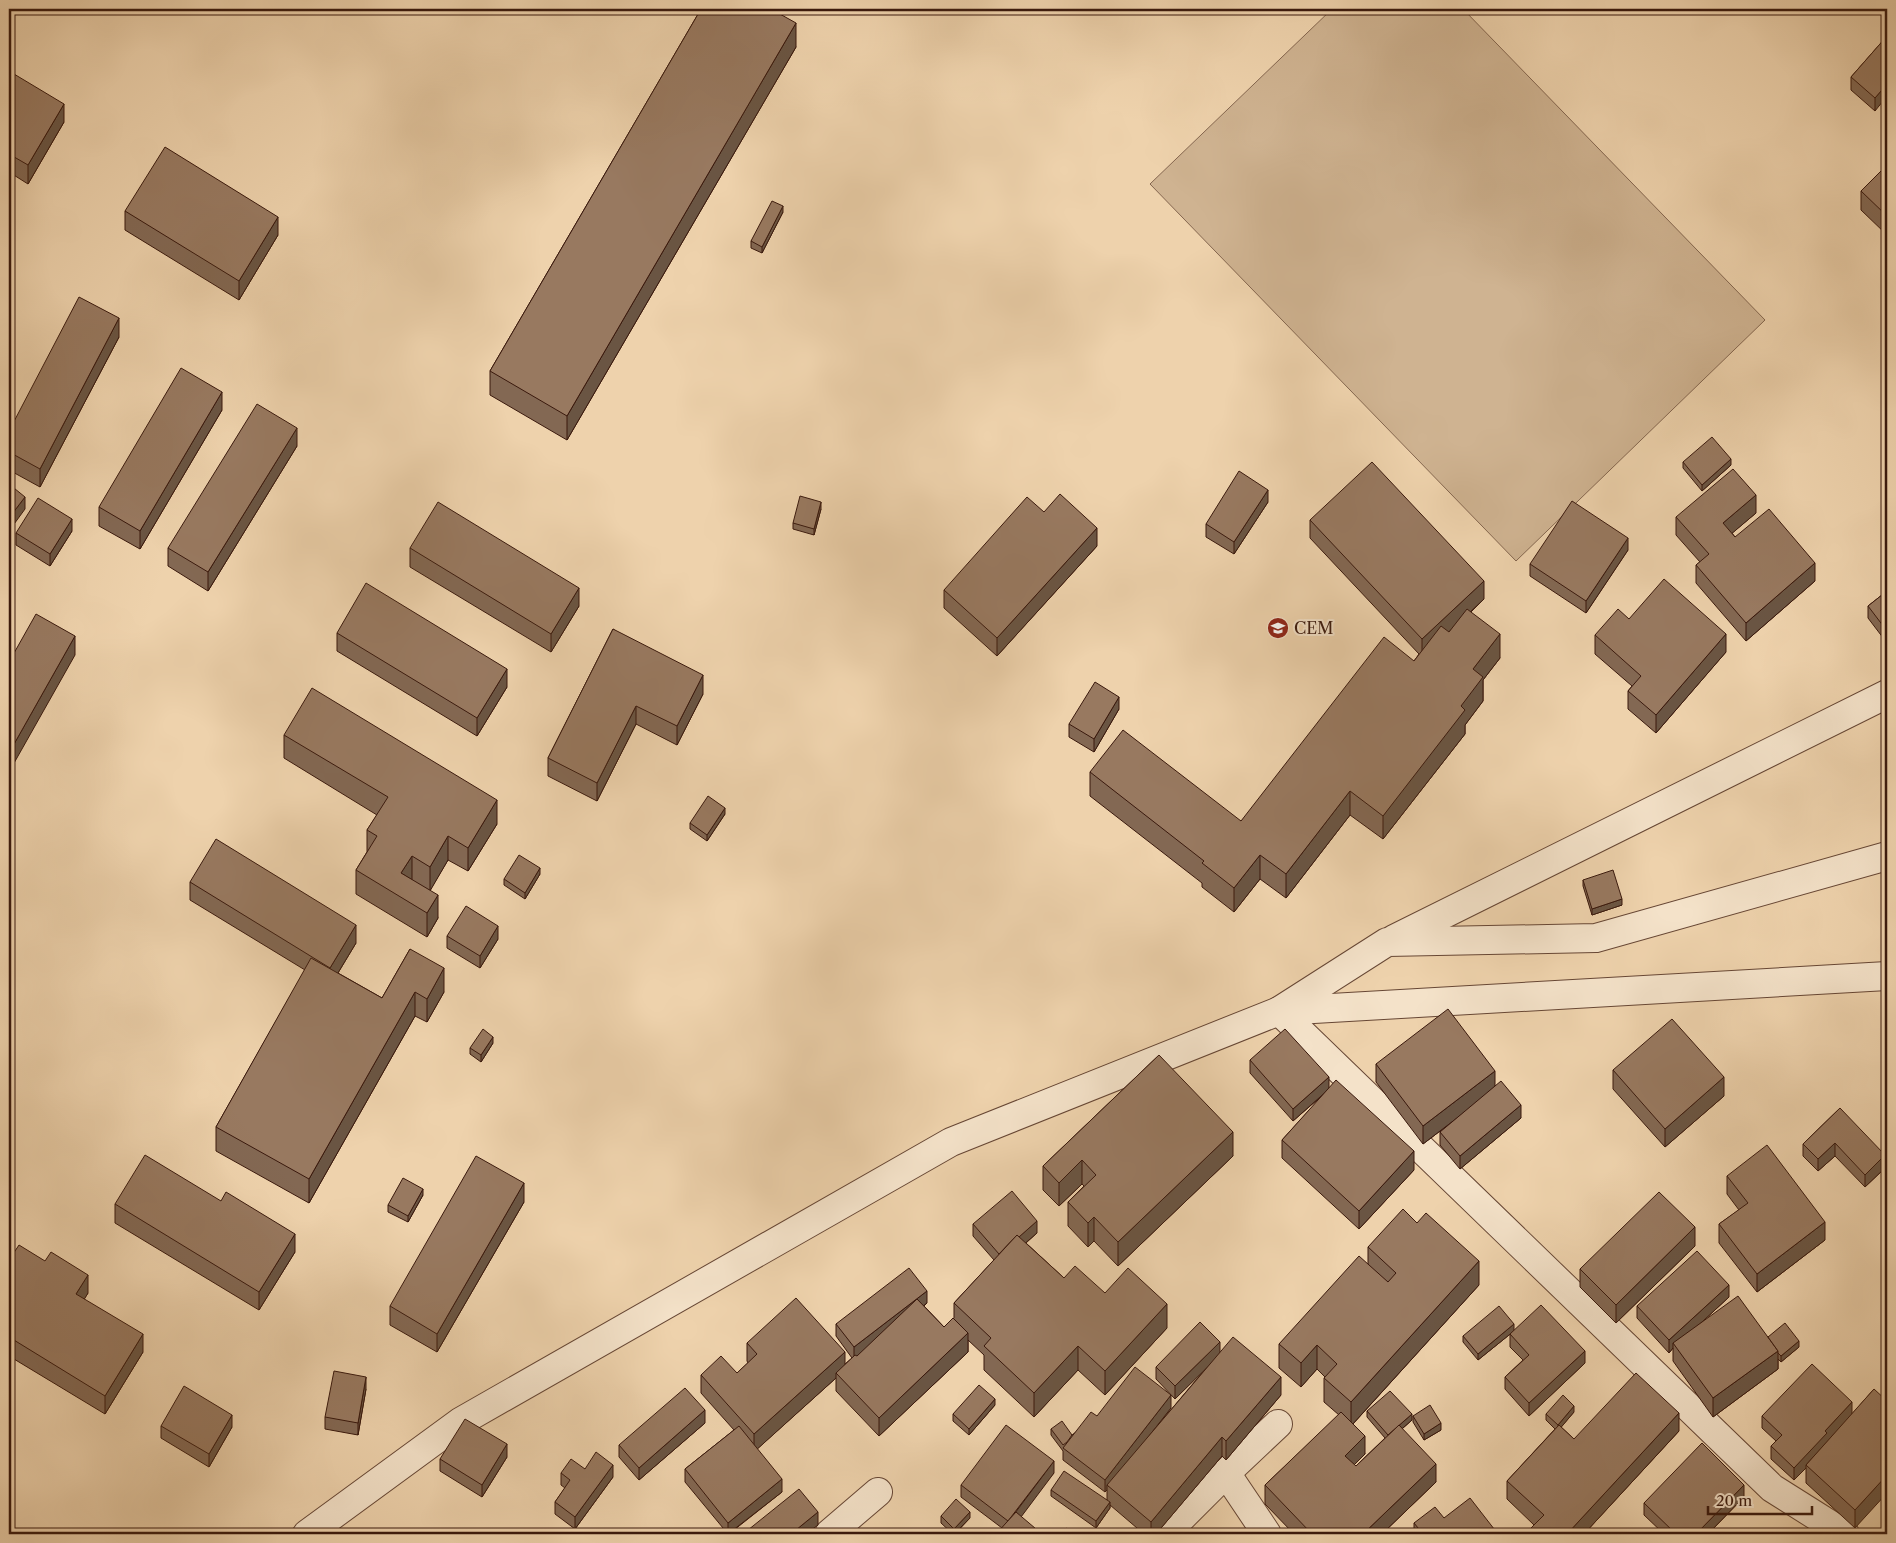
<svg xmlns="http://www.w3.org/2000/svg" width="1896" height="1543" font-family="'Libre Caslon Text',serif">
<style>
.green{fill:#cfb391;stroke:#84664f}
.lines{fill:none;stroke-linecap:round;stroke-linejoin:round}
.minor-casing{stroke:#674735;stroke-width:30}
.tertiary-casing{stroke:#674735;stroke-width:30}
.minor{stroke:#f4e2c9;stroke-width:28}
.tertiary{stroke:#f4e2c9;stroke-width:28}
.wall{fill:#836853;stroke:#3a190d}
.shaded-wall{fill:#6a5543;stroke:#3a190d}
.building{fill:#987960;stroke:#3a190d}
.labels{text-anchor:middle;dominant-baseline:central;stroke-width:4;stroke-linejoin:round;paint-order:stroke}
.poi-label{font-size:16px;fill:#3a190d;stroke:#f4e2c9;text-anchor:start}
</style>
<rect width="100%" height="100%" fill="#eed2ac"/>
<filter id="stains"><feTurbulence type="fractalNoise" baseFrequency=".004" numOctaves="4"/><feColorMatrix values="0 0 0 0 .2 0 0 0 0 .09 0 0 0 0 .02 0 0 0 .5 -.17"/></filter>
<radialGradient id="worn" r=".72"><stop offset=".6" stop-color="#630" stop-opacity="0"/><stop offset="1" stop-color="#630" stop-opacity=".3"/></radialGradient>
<!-- green -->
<path class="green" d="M1332 9H1463L1765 320 1516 561 1150 184Z"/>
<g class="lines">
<!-- minor casing -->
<g class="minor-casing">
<g id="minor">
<path d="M1394 939 1887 694"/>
<path d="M1226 1473 1267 1534"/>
<path d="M829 1534 878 1492"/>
<path d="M1165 1534 1226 1473 1278 1424"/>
<path d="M1845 1534 1772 1488 1279 1011 1387 942 1596 938 1887 856"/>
</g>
</g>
<!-- tertiary casing -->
<g class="tertiary-casing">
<path id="tertiary" d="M307 1534 460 1422 951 1142 1279 1011 1887 976"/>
</g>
<!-- minor -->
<use href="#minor" class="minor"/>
<!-- tertiary -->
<use href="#tertiary" class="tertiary"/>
</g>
<!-- wall -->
<g class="wall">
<path d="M701 9H772L796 47 567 440 490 395V371Z"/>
<path d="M1887 36 1875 111 1851 90V77Z"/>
<path d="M9 71 64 122 28 184 9 172Z"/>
<path d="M1887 165V235L1861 210V191Z"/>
<path d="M125 211 278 235 239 300 125 230Z"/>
<path d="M783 212 762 253 751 248V241Z"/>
<path d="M119 337 40 487 9 470V431Z"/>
<path d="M222 410 140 549 99 526V507Z"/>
<path d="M297 446 208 591 168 566V548Z"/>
<path d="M1683 462 1731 465 1702 491 1683 468Z"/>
<path d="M1268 502 1234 554 1206 537V524Z"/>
<path d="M821 509 814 535 793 529V523Z"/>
<path d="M1044 512 1097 546 997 656 944 608V590Z"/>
<path d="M1756 513 1732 533 1735 537 1815 581 1746 641 1696 583V565L1700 562 1676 535V517Z"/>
<path d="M1310 520 1484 599 1471 612 1500 658 1483 680V701L1465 725V734L1383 839 1350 815 1286 898 1260 879 1234 912 1202 887V883L1090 796V772L1241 821 1414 661 1419 654 1310 538Z"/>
<path d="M72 531 50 566 16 545V533Z"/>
<path d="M410 548 579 606 551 652 410 567Z"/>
<path d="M1628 550 1586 613 1530 576V564Z"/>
<path d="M1887 591V643L1868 618V606Z"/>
<path d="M1629 619 1726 652 1656 733 1628 709V691L1632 686 1595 654V635Z"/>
<path d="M613 629 703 694 677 745 636 724 597 801 548 776V758Z"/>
<path d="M337 633 507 687 477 736 337 651Z"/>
<path d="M1119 709 1094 752 1069 737V724Z"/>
<path d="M284 735 497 824 468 871 448 860 430 890 438 918 427 937 356 894V870L367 852V830L377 815 284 758Z"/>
<path d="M725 814 707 841 690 829V823Z"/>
<path d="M540 874 525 899 504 885V879Z"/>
<path d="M1583 880 1622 905 1592 915 1583 886Z"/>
<path d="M190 882 356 943 338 973 382 998 410 949 444 992 427 1022 415 1016 309 1203 216 1151V1127L305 970 190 900Z"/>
<path d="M447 936 498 939 480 968 447 948Z"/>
<path d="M493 1043 481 1062 470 1054V1048Z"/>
<path d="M1159 1055 1233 1156 1118 1266 1094 1241 1088 1247 1068 1226V1202L1084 1186 1082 1184 1059 1206 1043 1190V1166Z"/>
<path d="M1250 1060 1329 1088 1414 1170 1359 1229 1282 1158V1140L1324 1094 1293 1121 1250 1073Z"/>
<path d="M1376 1064 1495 1085 1521 1118 1460 1169 1440 1145V1132L1448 1125 1423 1144 1376 1082Z"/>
<path d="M1613 1070 1724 1096 1665 1147 1613 1089Z"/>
<path d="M1840 1108 1885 1168 1865 1187 1835 1156 1818 1171 1803 1156V1144Z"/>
<path d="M1887 1118V1135L1885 1133V1120Z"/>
<path d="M1727 1176 1825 1240 1757 1292 1719 1243V1224L1739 1210 1727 1194Z"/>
<path d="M423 1195 408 1222 388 1212V1205Z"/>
<path d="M1887 1197V1213L1885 1211V1198Z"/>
<path d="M524 1202 437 1352 390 1325V1306Z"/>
<path d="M115 1204 295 1252 259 1310 115 1223Z"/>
<path d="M973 1224 1037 1233 1026 1243 1064 1278 1105 1293 1167 1328 1105 1395 1078 1370 1034 1417 984 1370V1355L968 1340V1352L879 1436 836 1391V1378L757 1449 782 1492 729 1534H728L685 1482V1469L734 1430 701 1393V1375L737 1373 748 1363 747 1361V1343L845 1364 852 1358 836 1336V1324L927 1303 924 1306 944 1327 954 1318V1303L994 1260 973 1236Z"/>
<path d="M1695 1246 1616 1323 1580 1287V1269Z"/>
<path d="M1368 1247 1479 1285 1353 1424 1365 1454 1354 1465 1356 1466 1385 1438 1367 1417V1411L1412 1420 1402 1429 1436 1482 1382 1534H1294L1265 1504V1485L1339 1415 1324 1402V1378L1325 1377 1317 1369 1301 1387 1279 1368V1344L1368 1264Z"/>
<path d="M9 1256 88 1293 84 1299 143 1352 105 1414 9 1356Z"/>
<path d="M1729 1297 1702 1322 1768 1337 1799 1347 1781 1362 1778 1359V1369L1713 1417 1673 1361V1348L1669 1353 1637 1318V1306Z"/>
<path d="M1514 1331 1478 1360 1463 1342V1336L1514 1331 1585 1363 1529 1416 1505 1389V1377L1523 1360 1510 1347V1334Z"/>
<path d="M1220 1352 1281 1395 1226 1460 1222 1456 1156 1534H1144L1110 1505V1508L1096 1528 1051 1496V1490L1107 1500V1490L1105 1492 1063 1460V1451L1051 1435V1429L1072 1435 1097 1416 1171 1408 1148 1437 1207 1367 1175 1399 1156 1379V1367Z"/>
<path d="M366 1389 358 1435 325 1429V1417Z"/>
<path d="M1874 1389 1855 1528 1806 1483V1468L1794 1480 1771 1459V1446L1776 1441 1762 1428V1416L1852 1414Z"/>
<path d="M995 1405 969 1435 953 1421V1414Z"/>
<path d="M1574 1412 1561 1427 1574 1439 1679 1431 1584 1534H1528V1531L1534 1525 1507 1499V1481L1555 1429 1546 1420V1414Z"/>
<path d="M1413 1416 1441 1430 1424 1440 1413 1422Z"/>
<path d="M705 1423 639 1480 619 1457V1445Z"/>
<path d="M161 1426 232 1427 209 1467 161 1438Z"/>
<path d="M507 1457 482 1497 440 1471V1459Z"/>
<path d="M585 1469 613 1477 575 1529 555 1514V1502L565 1488 561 1485V1473Z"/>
<path d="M1054 1473 1002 1528 961 1497V1485Z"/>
<path d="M1744 1497 1708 1534H1664L1644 1515V1503Z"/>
<path d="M941 1516 970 1518 955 1534H953L941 1523Z"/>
<path d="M1444 1518 1498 1534H1414V1523Z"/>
</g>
<!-- shaded-wall -->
<g class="shaded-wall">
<path d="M796 23V47L567 440V416Z"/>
<path d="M1887 84V96L1875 111V98Z"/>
<path d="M64 104V122L28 184V165Z"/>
<path d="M783 206V212L762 253V247Z"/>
<path d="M278 217V235L239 300V281Z"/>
<path d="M119 318V337L40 487V469Z"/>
<path d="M222 392V410L140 549V531Z"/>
<path d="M297 428V446L208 591V572Z"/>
<path d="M1731 459V465L1702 491V485Z"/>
<path d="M1268 490V502L1234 554V542Z"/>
<path d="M1756 495V513L1723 541V523Z"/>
<path d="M25 497V509L9 531V518Z"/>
<path d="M821 502V509L814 535V529Z"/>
<path d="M72 519V531L50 566V554Z"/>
<path d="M1097 528V546L997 656V638Z"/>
<path d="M1628 538V550L1586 613V601Z"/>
<path d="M1815 563V581L1746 641V623Z"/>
<path d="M1484 581V599L1422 657V639Z"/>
<path d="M579 588V606L551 652V634Z"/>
<path d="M1500 634V658L1483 680V701L1465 725V734L1383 839V816L1461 706 1473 669Z"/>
<path d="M1726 634V652L1656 733V715Z"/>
<path d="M75 636V655L9 772V753Z"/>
<path d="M507 669V687L477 736V718Z"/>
<path d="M703 675V694L677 745V726Z"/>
<path d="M1119 697V709L1094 752V739Z"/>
<path d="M636 706V724L597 801V783Z"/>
<path d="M1350 791V815L1286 898V874Z"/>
<path d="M497 800V824L468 871V848Z"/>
<path d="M725 808V814L707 841V835Z"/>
<path d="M448 836V860L430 891V867Z"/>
<path d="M1260 855V879L1234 912V888Z"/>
<path d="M412 856V880L401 873Z"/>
<path d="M540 868V874L525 899V893Z"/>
<path d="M438 895V918L427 937V913Z"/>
<path d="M1622 899V905L1592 915V909Z"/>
<path d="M356 925V943L330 986V968Z"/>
<path d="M498 926V939L480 968V956Z"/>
<path d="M444 968V992L427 1022V999Z"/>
<path d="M415 992V1016L309 1203V1179Z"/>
<path d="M493 1037V1043L481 1062V1055Z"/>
<path d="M1495 1071V1089L1423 1144V1126Z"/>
<path d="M1329 1077V1089L1293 1121V1109Z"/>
<path d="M1724 1077V1096L1665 1147V1129Z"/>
<path d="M1521 1105V1118L1460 1169V1156Z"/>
<path d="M1233 1132V1156L1118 1266V1242Z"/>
<path d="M1835 1143V1156L1818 1171V1159Z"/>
<path d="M1414 1151V1170L1359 1229V1211Z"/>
<path d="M1885 1155V1168L1865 1187V1175Z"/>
<path d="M1082 1160V1184L1059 1206V1183Z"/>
<path d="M524 1183V1202L437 1352V1334Z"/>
<path d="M423 1189V1195L408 1222V1216Z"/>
<path d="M1094 1217V1241L1088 1247V1223Z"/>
<path d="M1037 1221V1233L999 1266V1254Z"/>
<path d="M1825 1222V1240L1757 1292V1274Z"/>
<path d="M1695 1227V1246L1616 1323V1305Z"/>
<path d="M295 1234V1252L259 1310V1292Z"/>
<path d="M1479 1261V1285L1351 1426V1402Z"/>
<path d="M88 1275V1293L76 1313V1294Z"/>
<path d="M1729 1285V1297L1676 1346 1673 1343V1348L1669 1353V1340Z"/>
<path d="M927 1291V1303L854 1360V1347Z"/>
<path d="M1167 1304V1328L1105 1395V1371Z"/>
<path d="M1514 1324V1331L1478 1360V1354Z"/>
<path d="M968 1333V1352L879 1436V1418Z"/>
<path d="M143 1334V1352L105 1414V1396Z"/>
<path d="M1799 1341V1347L1781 1362V1356Z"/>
<path d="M1220 1342V1355L1175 1399V1386Z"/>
<path d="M1317 1345V1369L1301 1387V1363Z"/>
<path d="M1078 1346V1370L1034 1417V1393Z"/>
<path d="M1585 1351V1363L1529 1416V1403Z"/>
<path d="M1778 1351V1369L1713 1417V1398Z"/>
<path d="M845 1352V1370L836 1373V1378L754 1452V1434Z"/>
<path d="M366 1377V1389L358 1435V1423Z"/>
<path d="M1281 1377V1395L1226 1460V1441Z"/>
<path d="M1171 1395V1408L1109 1487 1107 1485V1490L1105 1492V1480Z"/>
<path d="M995 1399V1405L969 1435V1429Z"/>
<path d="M1852 1402V1415L1806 1465V1468L1794 1480V1468L1825 1431Z"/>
<path d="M1574 1406V1412L1558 1431V1425Z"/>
<path d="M705 1410V1423L639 1480V1468Z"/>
<path d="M1679 1413V1431L1584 1534H1567Z"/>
<path d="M1412 1414V1420L1388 1441V1435Z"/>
<path d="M232 1415V1427L209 1467V1454Z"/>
<path d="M1441 1423V1430L1424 1440V1434Z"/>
<path d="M1365 1436V1454L1345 1474V1456Z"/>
<path d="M1222 1437V1456L1156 1534H1151V1522Z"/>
<path d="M507 1444V1457L482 1497V1485Z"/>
<path d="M1054 1461V1473L1009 1533V1521Z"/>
<path d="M1436 1464V1482L1382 1534H1363Z"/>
<path d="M613 1465V1477L575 1529V1517Z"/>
<path d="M1887 1475V1493L1855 1528V1510Z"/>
<path d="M782 1479V1492L728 1534V1523Z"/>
<path d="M1744 1485V1497L1708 1534H1696Z"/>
<path d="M1110 1502V1508L1096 1528V1521Z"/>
<path d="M818 1512V1525L806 1534H791Z"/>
<path d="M970 1512V1518L954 1534V1529Z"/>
</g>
<!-- building -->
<g class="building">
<path d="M701 9H771L796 23 567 416 490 371Z"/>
<path d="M1887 36V84L1875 98 1851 77Z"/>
<path d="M9 71 64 104 28 165 9 154Z"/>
<path d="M165 147 278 217 239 281 125 211Z"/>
<path d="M1887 165V216L1861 191Z"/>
<path d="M772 201 783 206 762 247 751 241Z"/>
<path d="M79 297 119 318 40 469 9 452V431Z"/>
<path d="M181 368 222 392 140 531 99 507Z"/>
<path d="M257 404 297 428 208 572 168 548Z"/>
<path d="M1712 437 1731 459 1702 485 1683 462Z"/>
<path d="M1372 462 1484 581 1422 639 1310 520Z"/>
<path d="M1733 469 1756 495 1723 523 1735 537 1769 509 1815 563 1746 623 1696 565 1709 554 1676 517Z"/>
<path d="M1239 471 1268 490 1234 542 1206 524Z"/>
<path d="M9 484 25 497 9 518Z"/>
<path d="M1060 494 1097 528 997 638 944 590 1027 497 1044 512Z"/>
<path d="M800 496 821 502 814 529 793 523Z"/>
<path d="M38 498 72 519 50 554 16 533Z"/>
<path d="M1572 501 1628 538 1586 601 1530 564Z"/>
<path d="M438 502 579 588 551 634 410 548Z"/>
<path d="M1664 579 1726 634 1656 715 1628 691 1641 676 1595 635 1618 609 1629 619Z"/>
<path d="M366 583 507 669 477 718 337 633Z"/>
<path d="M1887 591V631L1868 606Z"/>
<path d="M1467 609 1500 634 1473 669 1483 677 1461 706 1465 710 1383 816 1350 791 1286 874 1260 855 1234 888 1202 863 1204 861 1090 772 1123 730 1241 821 1384 637 1414 661 1441 626 1449 632Z"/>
<path d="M36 614 75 636 9 753V662Z"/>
<path d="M613 629 703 675 677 726 636 706 597 783 548 758Z"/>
<path d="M1095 682 1119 697 1094 739 1069 724Z"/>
<path d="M312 688 497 800 468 848 448 836 430 867 412 856 401 873 438 895 427 913 356 870 377 836 367 830 388 797 284 735Z"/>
<path d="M708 796 725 808 707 835 690 823Z"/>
<path d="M216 839 356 925 330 968 190 882Z"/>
<path d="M519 855 540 868 525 893 504 879Z"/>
<path d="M1613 870 1622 899 1592 909 1583 880Z"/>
<path d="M466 906 498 926 480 956 447 936Z"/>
<path d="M410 949 444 968 427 999 415 992 309 1179 216 1127 311 958 382 998Z"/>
<path d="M1448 1009 1495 1071 1423 1126 1376 1064Z"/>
<path d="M1672 1019 1724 1077 1665 1129 1613 1070Z"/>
<path d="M483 1029 493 1037 481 1055 470 1048Z"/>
<path d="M1285 1029 1329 1077 1293 1109 1250 1060Z"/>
<path d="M1159 1055 1233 1132 1118 1242 1094 1217 1088 1223 1068 1202 1096 1175 1082 1160 1059 1183 1043 1166Z"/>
<path d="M1336 1080 1414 1151 1359 1211 1282 1140Z"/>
<path d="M1501 1081 1521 1105 1460 1156 1440 1132Z"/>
<path d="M1840 1108 1885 1155 1865 1175 1835 1143 1818 1159 1803 1144Z"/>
<path d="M1767 1145 1825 1222 1757 1274 1719 1224 1748 1203 1727 1176Z"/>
<path d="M145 1155 221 1201 226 1192 295 1234 259 1292 115 1204Z"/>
<path d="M476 1156 524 1183 437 1334 390 1306Z"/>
<path d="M403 1178 423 1189 408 1216 388 1205Z"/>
<path d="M1012 1191 1037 1221 1019 1237 1017 1235 999 1254 973 1224Z"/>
<path d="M1659 1192 1695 1227 1616 1305 1580 1269Z"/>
<path d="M1403 1209 1417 1223 1426 1213 1479 1261 1351 1402 1324 1378 1337 1364 1317 1345 1301 1363 1279 1344 1359 1256 1388 1282 1396 1273 1368 1247Z"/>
<path d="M1017 1235 1064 1278 1075 1266 1105 1293 1128 1268 1167 1304 1105 1371 1078 1346 1034 1393 984 1346 991 1338 954 1303Z"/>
<path d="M19 1245 45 1261 51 1252 88 1275 76 1294 143 1334 105 1396 9 1337V1256L11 1257Z"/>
<path d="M1697 1251 1729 1285 1669 1340 1637 1306Z"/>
<path d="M909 1268 927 1291 854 1347 836 1324Z"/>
<path d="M1738 1296 1778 1351 1713 1398 1673 1343Z"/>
<path d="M796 1298 845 1352 754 1434 701 1375 721 1356 737 1373 757 1354 747 1343Z"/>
<path d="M917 1299 944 1327 953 1318 968 1333 879 1418 836 1373 855 1355 857 1356Z"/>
<path d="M1541 1305 1585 1351 1529 1403 1505 1377 1529 1355 1510 1334Z"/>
<path d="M1499 1306 1514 1324 1478 1354 1463 1336Z"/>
<path d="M1200 1322 1220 1342 1175 1386 1156 1367Z"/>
<path d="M1785 1323 1799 1341 1781 1356 1778 1353V1351L1768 1337Z"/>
<path d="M1233 1337 1281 1377 1226 1441 1222 1437 1151 1522 1107 1485Z"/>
<path d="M1812 1364 1852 1402 1825 1431 1827 1433 1794 1468 1771 1446 1782 1435 1762 1416Z"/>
<path d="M1135 1367 1171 1395 1105 1480 1063 1448 1091 1412 1097 1416Z"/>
<path d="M334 1371 366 1377 358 1423 325 1417Z"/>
<path d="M1636 1373 1679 1413 1567 1534H1532L1528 1531 1544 1515 1507 1481 1559 1425 1574 1439Z"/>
<path d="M979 1385 995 1399 969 1429 953 1414Z"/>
<path d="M184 1386 232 1415 209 1454 161 1426Z"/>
<path d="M685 1388 705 1410 639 1468 619 1445Z"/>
<path d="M1874 1389 1887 1401V1475L1855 1510 1806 1465Z"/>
<path d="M1390 1391 1412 1414 1388 1435 1367 1411Z"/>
<path d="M1563 1395 1574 1406 1558 1425 1546 1414Z"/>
<path d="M1430 1405 1441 1423 1424 1434 1413 1416Z"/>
<path d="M1341 1412 1365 1436 1345 1456 1356 1466 1399 1425 1436 1464 1363 1534H1312L1265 1485Z"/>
<path d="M465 1419 507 1444 482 1485 440 1459Z"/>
<path d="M1062 1421 1072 1435 1067 1442 1063 1445 1051 1429Z"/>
<path d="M1006 1425 1054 1461 1008 1521 961 1485Z"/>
<path d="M739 1426 782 1479 728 1523 685 1469Z"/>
<path d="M1702 1443 1744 1485 1696 1534H1676L1644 1503Z"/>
<path d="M596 1452 613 1465 575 1517 555 1502 570 1480 561 1473 571 1459 585 1469Z"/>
<path d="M1064 1471 1110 1502 1096 1521 1051 1490Z"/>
<path d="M799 1489 818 1512 791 1534H752L748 1530Z"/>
<path d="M1470 1498 1498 1534H1423L1414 1523 1435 1507 1444 1518Z"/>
<path d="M956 1499 970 1512 954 1529 941 1516Z"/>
<path d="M1016 1512 1042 1534H996Z"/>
<path d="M1066 1528 1074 1534H1060Z"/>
<path d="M966 1530 970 1534H961Z"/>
</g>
<!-- icons -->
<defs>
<g id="school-disc" transform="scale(1.125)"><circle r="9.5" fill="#8f2418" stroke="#f4e2c9"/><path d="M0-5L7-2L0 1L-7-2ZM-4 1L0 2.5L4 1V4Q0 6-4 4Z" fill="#fff"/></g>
</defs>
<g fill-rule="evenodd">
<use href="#school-disc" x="1278" y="628"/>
</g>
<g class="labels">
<!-- poi labels -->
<g class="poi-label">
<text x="1294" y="628">CEM</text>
</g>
</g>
<!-- margin -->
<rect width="1896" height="1543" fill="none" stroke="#eed2ac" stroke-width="30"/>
<rect x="10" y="10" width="1876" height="1523" fill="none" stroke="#3a190d" stroke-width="2.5"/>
<rect x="15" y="15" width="1866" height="1513" fill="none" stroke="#3a190d"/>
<!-- scale -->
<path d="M1708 1506v8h104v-8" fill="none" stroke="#3a190d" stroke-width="2.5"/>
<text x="1716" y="1506" font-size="15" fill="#3a190d" stroke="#f4e2c9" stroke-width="4" paint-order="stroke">20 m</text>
<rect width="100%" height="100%" filter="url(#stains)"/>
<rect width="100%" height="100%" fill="url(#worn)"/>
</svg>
